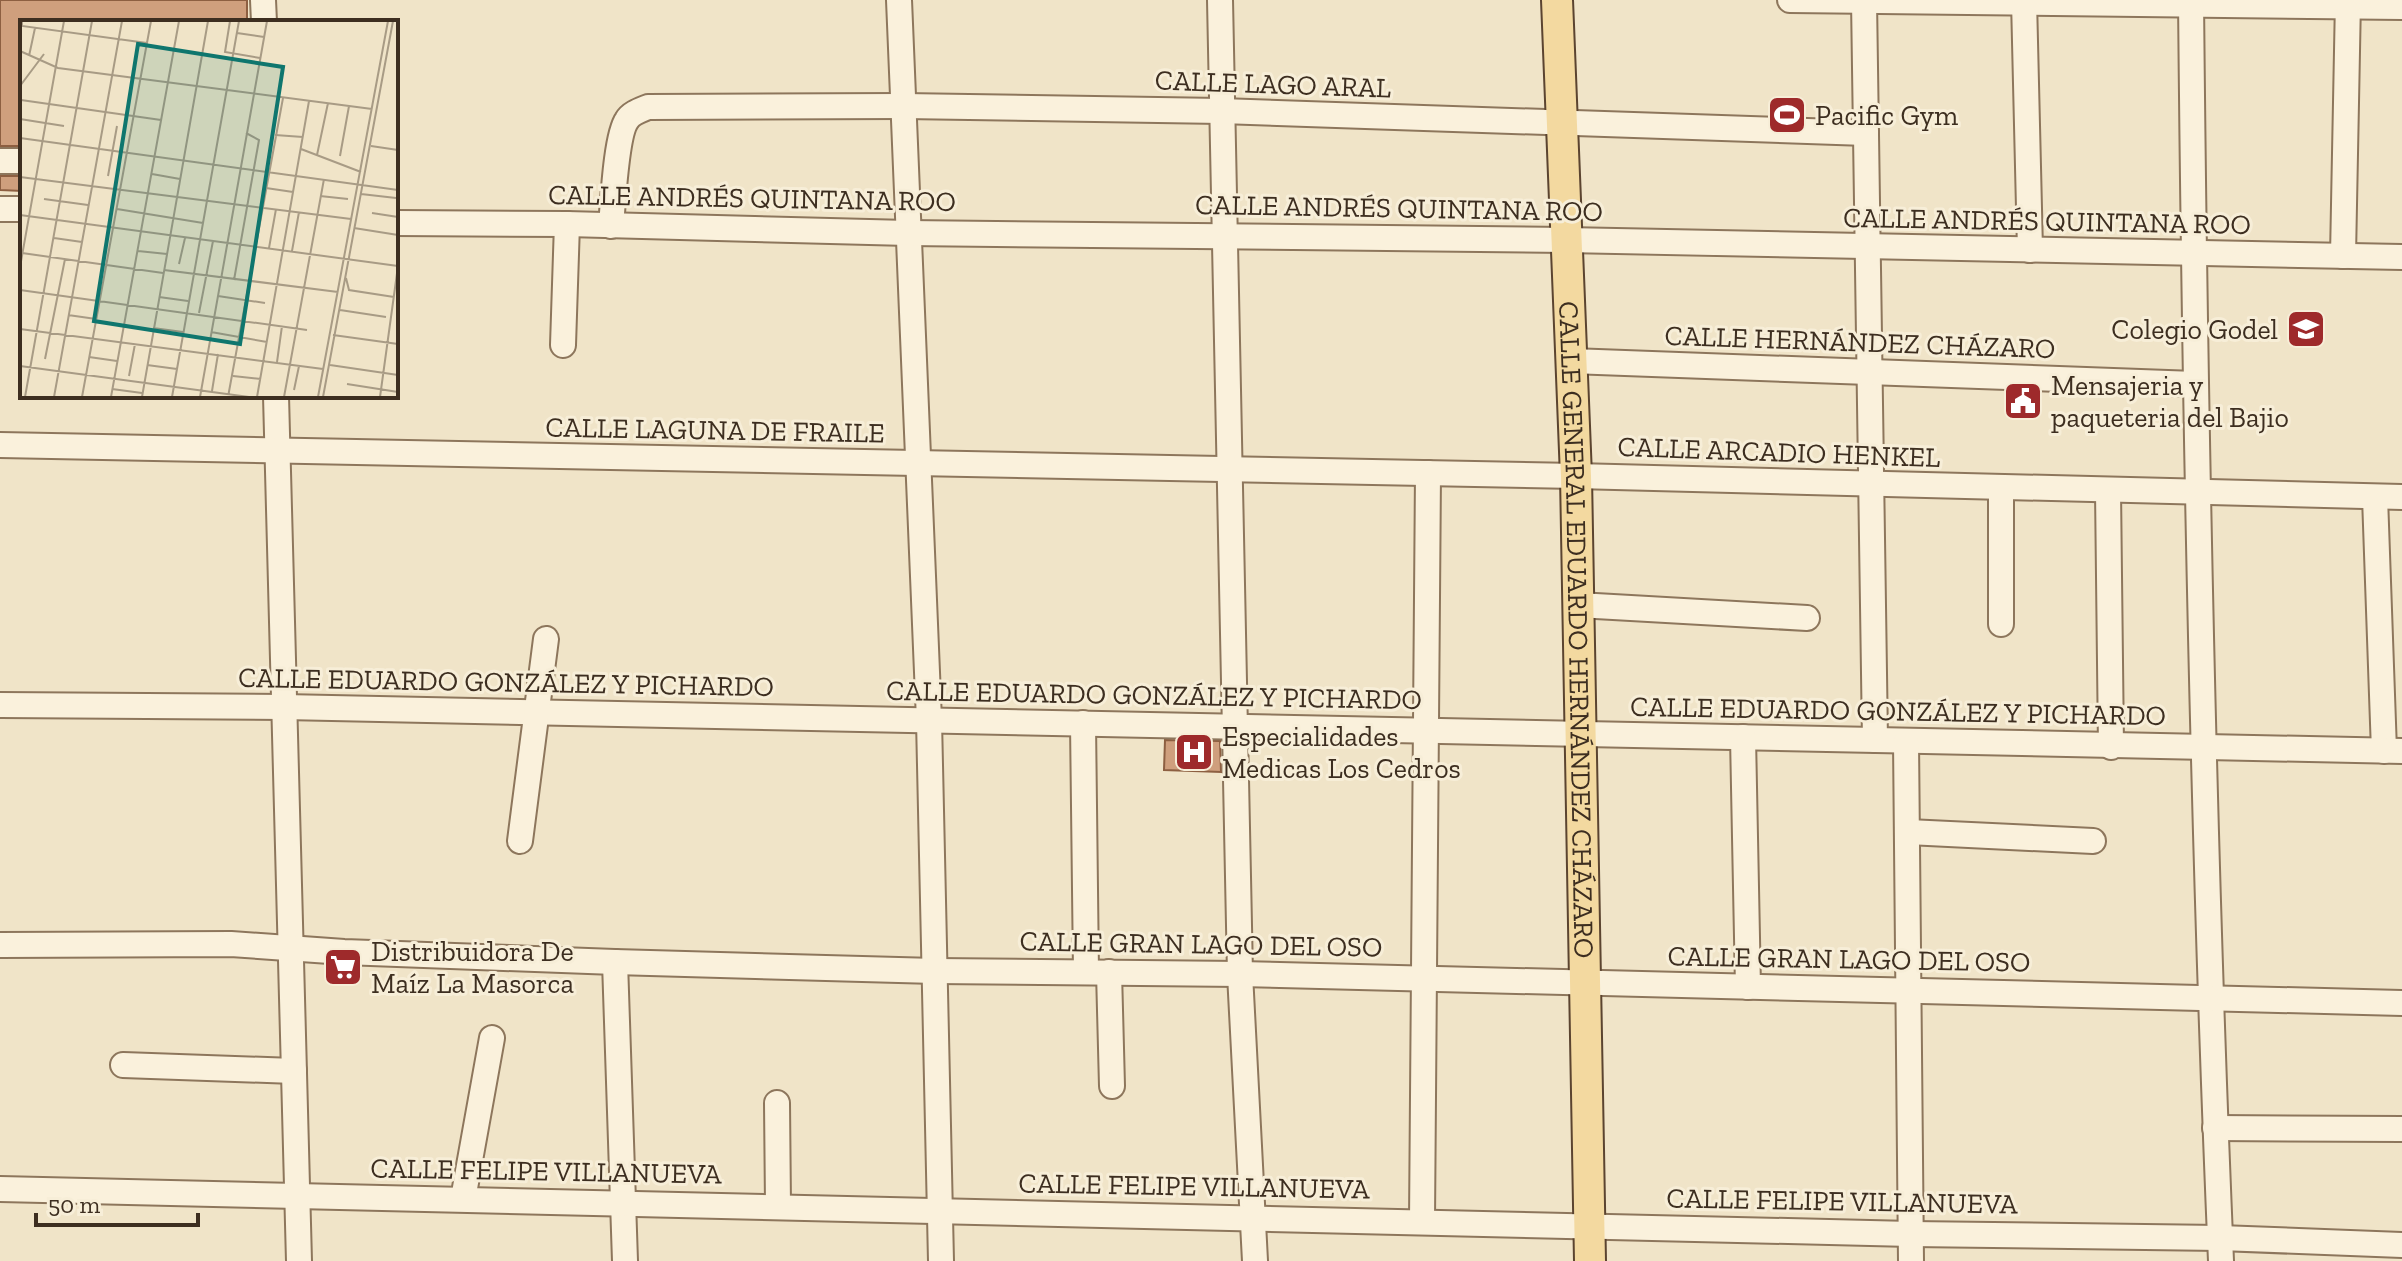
<svg xmlns="http://www.w3.org/2000/svg" width="2402" height="1261" font-family="'Zilla Slab',serif">
<style>
.building{fill:#cf9f7d;stroke:#8d5f41;stroke-width:2}
.lines{fill:none;stroke-linecap:round;stroke-linejoin:round}
.minor-casing{stroke:#8d765c;stroke-width:28}
.major-casing{stroke:#5b4430;stroke-width:34}
.minor{stroke:#faf1dc;stroke-width:24}
.major{stroke:#f3d9a0;stroke-width:30}
.labels{text-anchor:middle;dominant-baseline:central;stroke-width:6;stroke-linejoin:round;paint-order:stroke}
.street-label{font-size:28px;fill:#3d2e20;stroke:#f7eed8}
.poi-label{font-size:28px;fill:#3d2e20;stroke:#f7eed8;text-anchor:start}
.inset-road{fill:none;stroke:#a89b85;stroke-width:2}
.view{fill:#0f766e;fill-opacity:0.15;stroke:#0f766e;stroke-width:4}
.inset-edge{fill:none;stroke:#3d2e20;stroke-width:4}
</style>
<rect width="100%" height="100%" fill="#f0e4c8"/>
<!-- building -->
<g class="building">
<path d="M0 0H247V22H22V146H0Z"/>
<path d="M0 176H22V191L0 190Z"/>
<path d="M1165 740 1220 741 1221 772 1164 770Z"/>
</g>
<g class="lines">
<!-- minor casing -->
<g class="minor-casing">
<g id="minor">
<path d="M263 0 264 22"/>
<path d="M899 0 929 720 941 1261"/>
<path d="M1220 0 1240 974 1255 1261"/>
<path d="M1790 0 2402 7"/>
<path d="M1864 0 1875 740"/>
<path d="M2024 0 2030 250"/>
<path d="M2191 0C2195 420 2203 841 2221 1261"/>
<path d="M0 161H22"/>
<path d="M0 209H22"/>
<path d="M396 223 567 224 908 233 1566 240 2402 257"/>
<path d="M611 226C613 204 616 135 627 120 631 113 641 110 648 107L904 106 1221 111 1866 133"/>
<path d="M2343 256 2348 0"/>
<path d="M563 345 567 224"/>
<path d="M1571 361 2195 384"/>
<path d="M276 396 299 1261"/>
<path d="M0 445 1576 476 2402 497"/>
<path d="M2108 490 2111 747"/>
<path d="M2375 497 2384 751"/>
<path d="M1578 605 1807 618"/>
<path d="M2001 624V488"/>
<path d="M0 705 284 707 2402 751"/>
<path d="M1083 723 1086 972"/>
<path d="M1743 737 1748 987"/>
<path d="M1906 741 1911 1261"/>
<path d="M1908 832 2093 841"/>
<path d="M520 841 546 639"/>
<path d="M0 945 231 944 344 952 615 962 935 971 1240 974 2402 1003"/>
<path d="M615 962 625 1261"/>
<path d="M1109 972 1112 1086"/>
<path d="M123 1065 294 1071"/>
<path d="M777 1103 778 1206"/>
<path d="M2215 1128 2402 1129"/>
<path d="M0 1189 1911 1234 2220 1238 2402 1245"/>
<path d="M463 1199 492 1038"/>
<path d="M1422 1221 1428 473"/>
</g>
</g>
<!-- major casing -->
<g class="major-casing">
<g id="major">
<path id="s1" d="M1557 0 1576 476 1590 1261"/>
</g>
</g>
<!-- minor -->
<use href="#minor" class="minor"/>
<!-- major -->
<use href="#major" class="major"/>
</g>
<!-- icons -->
<defs>
<g id="stadium-square" transform="scale(2)"><rect x="-9" y="-9" width="18" height="18" rx="4" fill="#9e2a2b" stroke="#f7eed8"/><path d="M0-5a6.5 5 0 1 0 0 10a6.5 5 0 1 0 0-10ZM-3.5-1.8h7v3.6h-7Z" fill="#fff"/></g>
<g id="school-square" transform="scale(2)"><rect x="-9" y="-9" width="18" height="18" rx="4" fill="#9e2a2b" stroke="#f7eed8"/><path d="M0-5L7-2L0 1L-7-2ZM-4 1L0 2.5L4 1V4Q0 6-4 4Z" fill="#fff"/></g>
<g id="civic-square" transform="scale(2)"><rect x="-9" y="-9" width="18" height="18" rx="4" fill="#9e2a2b" stroke="#f7eed8"/><path d="M-.6-6.5H3V-4.5H.6V-3L4-1V1h2V6H-6V1h2V-1L-.6-3ZM-1.2 2.5V6h2.4V2.5Z" fill="#fff"/></g>
<g id="hospital-square" transform="scale(2)"><rect x="-9" y="-9" width="18" height="18" rx="4" fill="#9e2a2b" stroke="#f7eed8"/><path d="M-5-5h3v3.5h4V-5h3V5h-3V1.5h-4V5h-3Z" fill="#fff"/></g>
<g id="supermarket-square" transform="scale(2)"><rect x="-9" y="-9" width="18" height="18" rx="4" fill="#9e2a2b" stroke="#f7eed8"/><path d="M-6-5.5h2.5l.6 2H6L4.5 2H-2.5L-4.4-4H-6ZM-1.5 3.2a1.3 1.3 0 1 0 .1 0ZM3 3.2a1.3 1.3 0 1 0 .1 0Z" fill="#fff"/></g>
</defs>
<g fill-rule="evenodd">
<use href="#stadium-square" x="1787" y="115"/>
<use href="#school-square" x="2306" y="329"/>
<use href="#civic-square" x="2023" y="401"/>
<use href="#hospital-square" x="1194" y="752"/>
<use href="#supermarket-square" x="343" y="967"/>
</g>
<g class="labels">
<!-- street labels -->
<g class="street-label">
<text transform="translate(1273 84) rotate(2)">CALLE LAGO ARAL</text>
<text transform="translate(752 198) rotate(1)">CALLE ANDRÉS QUINTANA ROO</text>
<text transform="translate(1399 208) rotate(1)">CALLE ANDRÉS QUINTANA ROO</text>
<text transform="translate(2047 221) rotate(1)">CALLE ANDRÉS QUINTANA ROO</text>
<text transform="translate(1860 342) rotate(2)">CALLE HERNÁNDEZ CHÁZARO</text>
<text transform="translate(715 430) rotate(1)">CALLE LAGUNA DE FRAILE</text>
<text transform="translate(1779 452) rotate(2)">CALLE ARCADIO HENKEL</text>
<text stroke="none"><textPath href="#s1" startOffset="630">CALLE GENERAL EDUARDO HERNÁNDEZ CHÁZARO</textPath></text>
<text transform="translate(506 682) rotate(1)">CALLE EDUARDO GONZÁLEZ Y PICHARDO</text>
<text transform="translate(1154 695) rotate(1)">CALLE EDUARDO GONZÁLEZ Y PICHARDO</text>
<text transform="translate(1898 711) rotate(1)">CALLE EDUARDO GONZÁLEZ Y PICHARDO</text>
<text transform="translate(1201 944) rotate(1)">CALLE GRAN LAGO DEL OSO</text>
<text transform="translate(1849 959) rotate(1)">CALLE GRAN LAGO DEL OSO</text>
<text transform="translate(546 1171) rotate(1)">CALLE FELIPE VILLANUEVA</text>
<text transform="translate(1194 1186) rotate(1)">CALLE FELIPE VILLANUEVA</text>
<text transform="translate(1842 1201) rotate(1)">CALLE FELIPE VILLANUEVA</text>
</g>
<!-- poi labels -->
<g class="poi-label">
<text x="1815" y="115">Pacific Gym</text>
<text x="2278" y="329" text-anchor="end">Colegio Godel</text>
<text x="2051" y="385">Mensajeria y<tspan x="2051" dy="32">paqueteria del Bajio</tspan></text>
<text x="1222" y="736">Especialidades<tspan x="1222" dy="32">Medicas Los Cedros</tspan></text>
<text x="371" y="951">Distribuidora De<tspan x="371" dy="32">Maíz La Masorca</tspan></text>
</g>
</g>
<!-- overview -->
<g transform="translate(20 20)">
<rect width="378" height="378" fill="#f0e4c8"/>
<path class="inset-road" d="M2 1V6L127 23M210 1 205 32 240 38M217 13 244 17M0 31 38 48 352 89M9 36 15 8M0 66 24 34M1 80 141 100M0 99 44 106M255 115 283 117M0 118 378 170M351 126 378 130M281 129 341 152M297 135 308 83M320 136 329 86M132 154 160 159M88 156 97 106M0 157 331 199M246 168 273 172M341 174 376 178M300 176 328 179M24 179 68 185M97 189 183 203M352 193 378 197M0 195 378 246M334 208 378 215M34 218 62 222M249 228 256 189M118 231 147 234M272 231 279 192M2 233 143 253M159 244 165 218M0 247 44 1M144 250 318 272M326 258 329 270 374 277M214 260 239 120 226 113M0 270 287 310M198 276 245 283M139 277 168 281M320 290 366 297M179 293 193 221M48 295 76 299M133 308 163 312M0 309 303 349M191 312 247 322M313 315 378 324M69 337 97 341M25 339 45 239M257 342 262 306M127 345 157 349M310 345 378 355M0 346 229 377M109 356 115 324M213 356 241 359M327 364 378 372M92 369 122 373M274 370 279 346M192 371 198 334M5 377 72 1M34 377 102 1M62 377 131 1M91 377 159 1M122 377 188 1M152 377 219 1M180 377 247 1M208 377 263 78M237 377 289 81M264 377 304 159M298 377 368 1M303 377 373 1M360 377 378 246"/>
<path class="view" d="M118 24 263 47 220 324 74 301Z"/>
<rect width="378" height="378" class="inset-edge"/>
</g>
<!-- scale -->
<path d="M36 1213v12h162v-12" fill="none" stroke="#3d2e20" stroke-width="4"/>
<text x="48" y="1213" font-size="24" fill="#3d2e20" stroke="#f7eed8" stroke-width="6" paint-order="stroke">50 m</text>
</svg>
